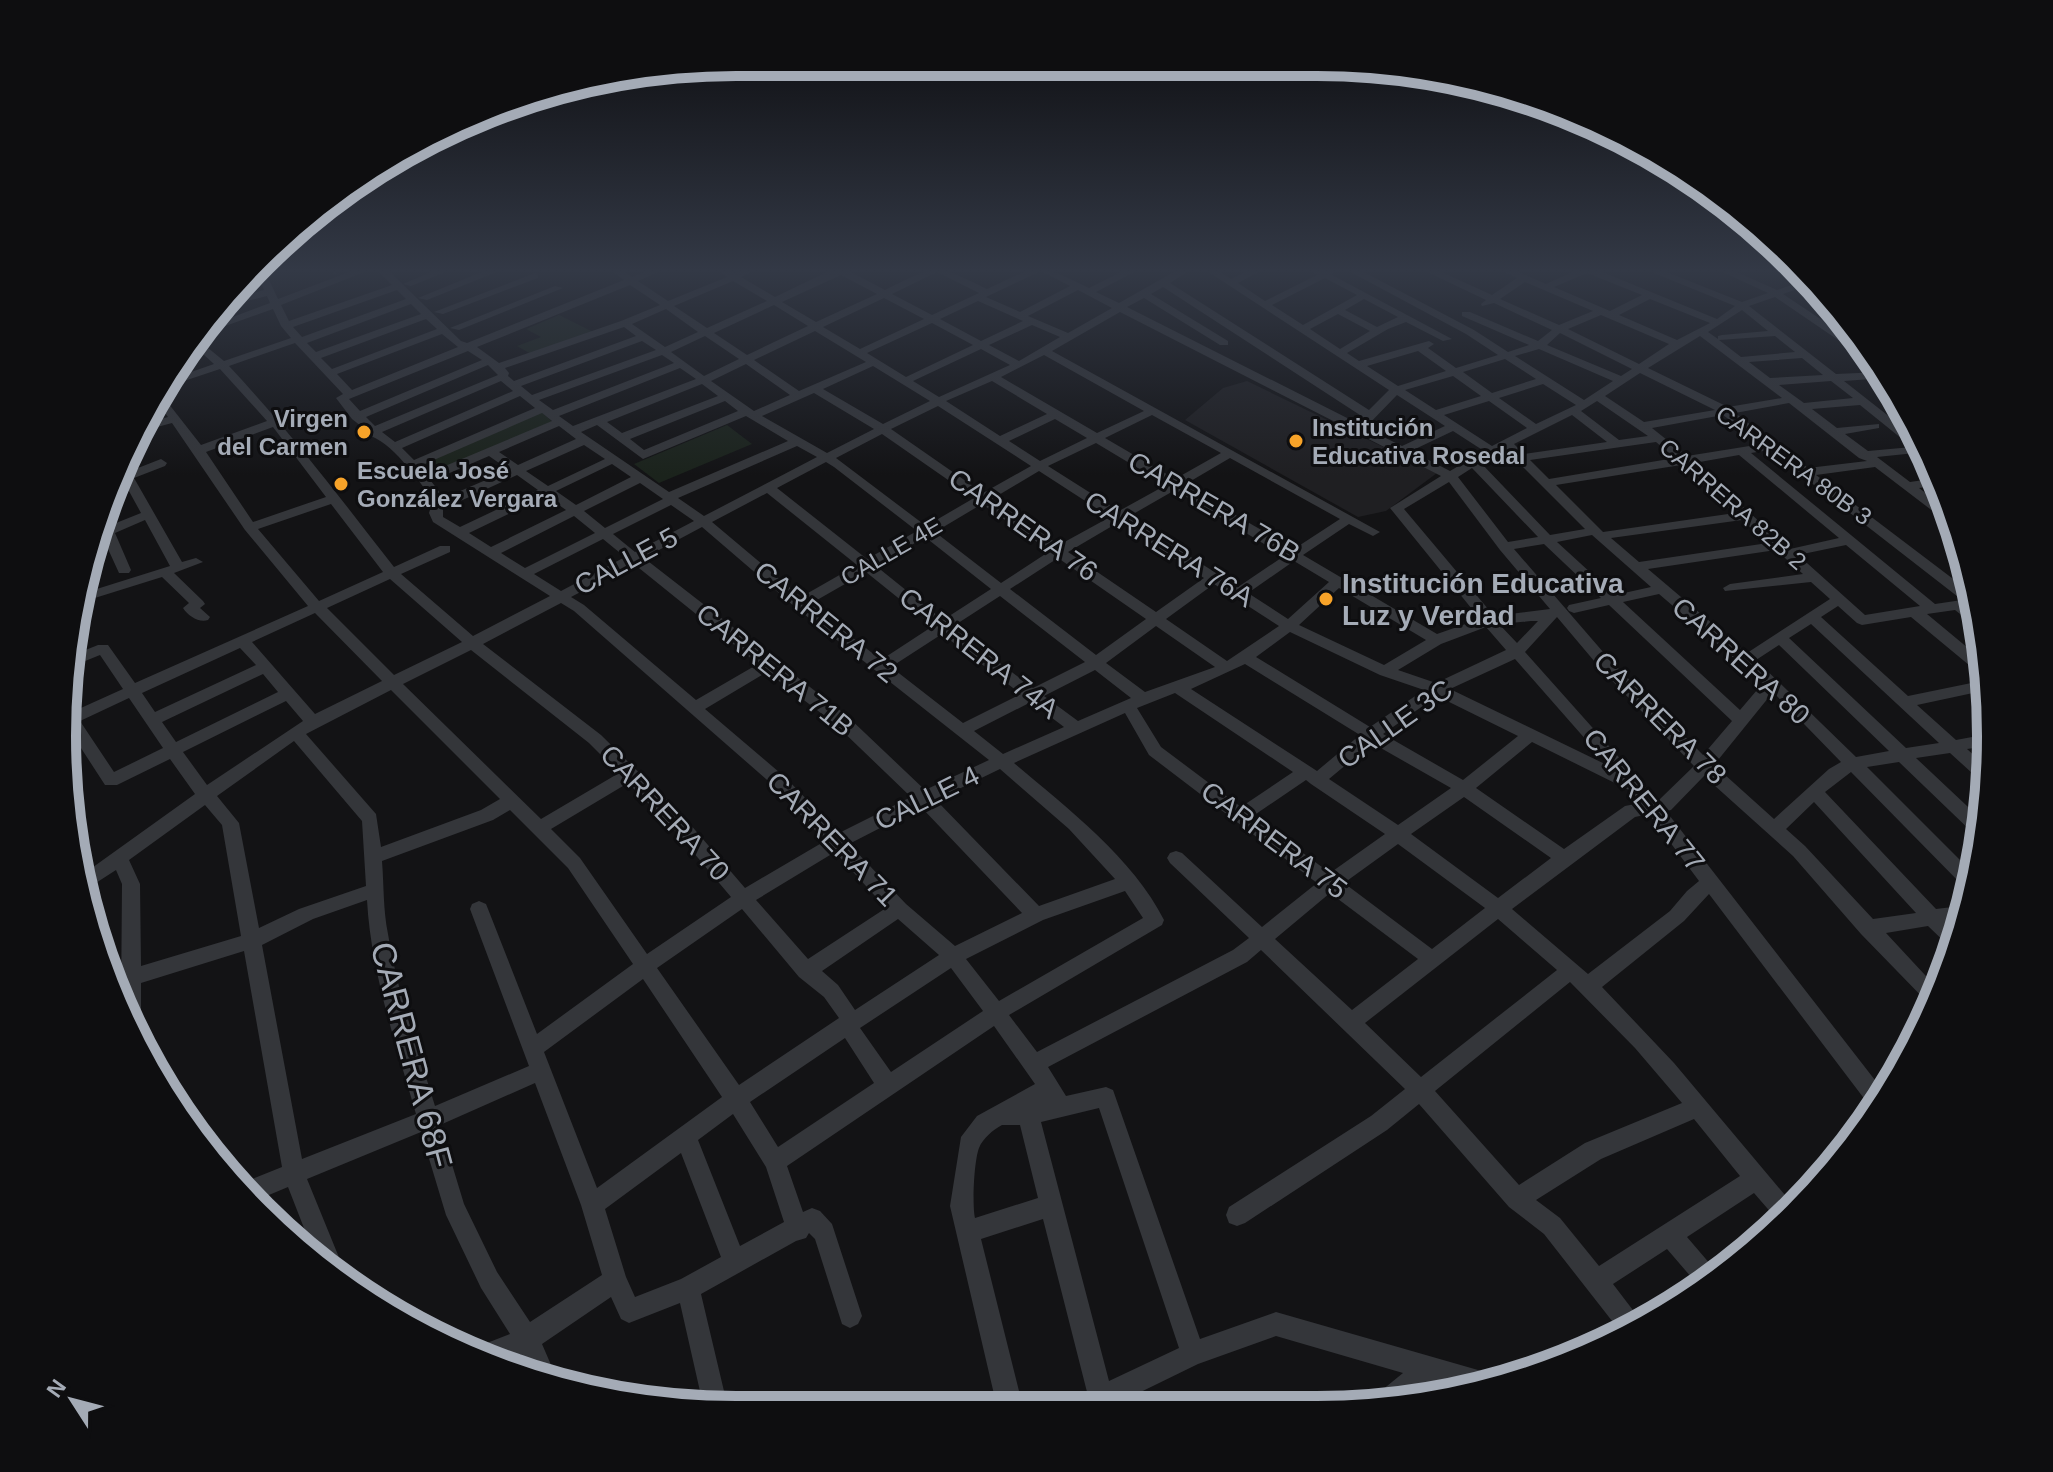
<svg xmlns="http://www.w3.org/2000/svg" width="2053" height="1472" font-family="Helvetica,sans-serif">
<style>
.built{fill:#1f1f22}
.green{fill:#1b231c}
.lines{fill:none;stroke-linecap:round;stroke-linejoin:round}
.stream{stroke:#293339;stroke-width:3}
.minor{fill:#34363a;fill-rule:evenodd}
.poi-dot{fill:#f7a329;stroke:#0e0e10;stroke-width:3}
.labels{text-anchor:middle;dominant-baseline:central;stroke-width:6;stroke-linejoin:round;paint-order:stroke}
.far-poi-label{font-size:24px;font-weight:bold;fill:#a4abb6;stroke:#0e0e10;text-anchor:start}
.far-street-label{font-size:24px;fill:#a4abb6;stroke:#0e0e10}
.street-label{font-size:28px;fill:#a4abb6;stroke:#0e0e10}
.poi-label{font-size:28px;font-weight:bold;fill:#a4abb6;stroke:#0e0e10;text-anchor:start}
.near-street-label{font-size:34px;fill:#a4abb6;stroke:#0e0e10}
.rim{fill:none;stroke:#a4abb6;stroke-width:10}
</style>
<rect width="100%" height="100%" fill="#131315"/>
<!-- built -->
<path class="built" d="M1247 381 1437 473 1386 511 1358 517 1185 420 1223 388Z"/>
<!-- green -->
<g class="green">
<path d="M559 315 593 332 531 354 517 346 541 337 526 329Z"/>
<path d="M541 412 554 423 425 478 415 466Z"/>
<path d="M727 425 752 444 659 483 634 464Z"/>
</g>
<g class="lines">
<!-- stream -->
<path class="stream" d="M335 269V274"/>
<!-- minor -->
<g class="minor">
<path d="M255 269H264L278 299 357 269H372L281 305 289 321 392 285 376 269H387L461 341 467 343 624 280 609 269H621L632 277 651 269H665L638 281 668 301 727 277 716 269H728L735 273 744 269H758L741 277 775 297 833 269H851L849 271 885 290C938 264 934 263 987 289 1038 265 1037 262 1089 288L1127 269H1140L1096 292 1119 303 1179 269H1192L1170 283 1369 410 1389 390 1204 269H1216L1231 279 1251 269H1264L1238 283 1265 301 1317 275 1309 269H1336L1332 275 1452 339 1443 341 1406 322 1388 329 1347 353 1359 361 1429 341 1434 344 1428 348 1456 368 1498 355 1466 334 1345 269H1358L1474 330 1508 352 1529 345 1462 316V312H1470L1538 341 1552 330 1494 303 1482 306 1481 304 1486 300 1421 269H1435L1492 295 1517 278 1498 269H1512L1546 284 1579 269H1595L1717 319 1735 306 1644 269H1659L1742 302 1768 293 1716 269H1730L1777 290 1808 279 1814 283 1783 294 1864 348 1872 360 1866 359 1775 297 1749 306 1836 374 1881 372 1885 378 1844 381 1919 440 1925 452 1877 457 1910 482 1937 478 1940 485 1919 488 1952 513 1957 526 1951 525 1875 467 1816 475 1973 594 1975 606 1970 607 1977 613 1980 626 1974 625 1955 610 1927 614 1986 663V676L1981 675 1911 617 1862 625 1857 623 1838 606 1821 617 1908 696 1986 680 1987 690 1917 705 1956 740 1988 734V746L1967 749 1989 769V785L1983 783 1950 753 1916 758 1983 821 1980 836 1975 835 1899 762 1867 767 1974 874 1971 891 1966 889 1851 772 1825 792 1936 909 1969 905 1964 920 1949 923 1959 934 1953 950 1928 926 1886 933 1938 989 1932 1007 1861 934 1793 856 1704 776 1671 810 1666 811 1885 1093 1874 1110 1872 1109 1709 894 1684 921 1602 987 1674 1063 1795 1207 1780 1223 1754 1193 1687 1237 1717 1272 1698 1285 1667 1249 1613 1284 1642 1322 1623 1335 1544 1234 1509 1207 1419 1104 1387 1130 1245 1223 1237 1226 1229 1223 1226 1215 1229 1207 1371 1116 1405 1089 1261 950 1247 962 1048 1067 1066 1096 1106 1087 1113 1090 1200 1339 1276 1312 1478 1370 1487 1373 1489 1379 1457 1388 1432 1381 1404 1404H1373L1376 1395 1403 1373 1276 1336 1198 1364 1112 1406H1071L1075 1397 1087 1392 1043 1219 981 1239 1023 1407H997L950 1206 961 1137 977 1116 1035 1084 994 1026 787 1166 803 1212 812 1208 820 1211 832 1224 862 1316 858 1324 850 1328 842 1324 815 1239 809 1233 806 1238 796 1241 701 1294 728 1408 704 1409 680 1303 629 1323 621 1319 611 1297 542 1344 558 1381 557 1385 531 1375 521 1354 498 1363 472 1353 474 1348 510 1334 481 1288 446 1215 421 1132 307 1179 347 1277 345 1282 318 1264 288 1187 252 1202 235 1186 282 1167 244 951 141 983V1022L135 1029 121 1007 122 884 116 870 85 890 82 875 195 794 170 759 117 785H105L68 728V711L72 712 123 689 100 655 68 668V657L98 645H108L135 683 308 606 245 530 172 423 135 433 140 425 168 417 156 401 161 394 201 445 267 421 220 369 166 387 171 379 214 364 193 345 197 339 224 361 291 338 281 326 273 309 200 335 206 327 270 303 267 296 218 308 223 301 264 290ZM1041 271 1070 286 1020 312 986 297ZM937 272 979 293 932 315 892 294ZM1587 273 1642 295 1610 311 1554 287ZM841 275 877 294 816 322 782 302ZM1325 278 1357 295 1303 325 1272 305ZM733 281 767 301 707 328 674 306ZM1525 282 1593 311 1559 325 1500 299ZM630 285 660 305 621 321 499 363 477 347ZM1163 287 1363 417 1357 423 1127 307 1144 298 1220 345H1228V341L1151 294ZM397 290 406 299 302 337 293 327ZM1078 290 1112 308 1068 333 1028 316ZM884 298 924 319 860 349 823 327ZM1364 299 1398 317 1377 327 1345 310ZM1650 299 1710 323 1677 340 1619 315ZM978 301 1023 321 981 341 940 319ZM411 304 421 314 316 352 307 343ZM774 305 808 326 747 355 714 333ZM666 309 698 332 665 347 632 324ZM1742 310 1768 331 1722 335 1718 336V339L1708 332ZM1120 312 1441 476 1390 508 1480 619 1437 634 1303 555 1349 524 1373 536 1380 532 1052 351ZM1338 314 1370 331 1340 349 1310 329ZM1601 315 1669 344 1639 364 1568 329ZM426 319 437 329 332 369 321 358ZM932 323 973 345 906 377 867 353ZM1032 325 1060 337 1019 361 989 345ZM624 327 636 336 514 381 508 376 509 373 505 368ZM815 331 866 362 799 391 754 360ZM1560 333 1632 369 1621 376 1547 345ZM442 334 458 347 352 390 337 374ZM705 336 739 359 704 376 671 352ZM1700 336 1782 398 1728 407 1648 368ZM1775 336 1795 352 1741 357 1719 340ZM642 341 656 350 532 395 521 386ZM295 343 343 394 336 398 352 419 366 430 367 435C391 440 418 480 433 500L429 513 433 522 550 596 473 636 401 574 450 552V546H440L394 567C340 498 290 431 229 366ZM981 349 1010 365 939 397 913 381ZM1539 349 1613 381 1584 400 1515 356ZM468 351 482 360 360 411 349 399ZM1418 351 1446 371 1398 386 1367 366ZM662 355 674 363 553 410 539 400ZM1044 355 1144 411 1097 433 1001 377ZM1802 358 1823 375 1770 378 1749 362ZM1505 359 1536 379 1492 393 1463 372ZM746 364 790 395 754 411 711 381ZM488 365 498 375 375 426 366 417ZM873 366 930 401 883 424 823 389ZM680 368 696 379 573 426 559 416ZM1640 373 1715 410 1644 422 1605 396ZM1453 376 1481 396 1436 410 1405 390ZM501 381 513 391 395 442 382 432ZM992 381 1047 414 1000 436 946 401ZM1831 381 1853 398 1804 403 1779 385ZM702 384 718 396 622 433 607 422ZM1543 384 1576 405 1536 424 1499 398ZM814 393 874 429 827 453 762 416ZM1397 395 1445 426 1402 446 1365 428ZM520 396 535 408 414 460 402 448ZM725 401 738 411 644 450 630 439ZM1489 401 1527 428 1492 446 1444 415ZM1597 401 1648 436 1619 440 1581 411ZM1789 403 1859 458 1867 461 1808 468 1735 413ZM1860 405 1912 447 1868 451 1845 434 1879 428V424L1837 428 1812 409ZM938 406 1031 466 983 493 891 429ZM542 413 552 421 426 474 420 466ZM1152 415 1221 453 1175 479 1105 438ZM1572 415 1607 442 1524 454 1514 444ZM1723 415 1762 444 1687 456 1652 428ZM746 416 788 441 669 492 581 432 597 425 643 459ZM1055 419 1087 438 1040 461 1009 441ZM559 426 576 439 518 465 499 452ZM273 427 326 497 253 522 206 452ZM1453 431 1484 451 1450 471 1411 451ZM882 434 974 498 926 526 836 458ZM1656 442 1675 458 1549 479 1530 460ZM1096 443 1166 485 1119 511 1048 466ZM584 445 605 459 548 486 526 471ZM797 446 817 457 704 516 678 498ZM1505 449 1585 529 1550 535 1481 463ZM1769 450 1962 600 1935 604 1751 453ZM1739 455 1839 538 1790 549 1694 463ZM489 456 509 470 444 498 431 481ZM1230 458 1340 519 1294 549 1184 485ZM826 462 834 467 917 531 867 559 777 488ZM612 464 631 477 576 505 556 491ZM1681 465 1735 513 1603 532 1556 485ZM1472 468 1538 537 1508 542 1458 477ZM1039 471 1110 517 1059 545 992 499ZM517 475 538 490 460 527 443 517V509ZM1449 482 1500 550 1550 609 1494 616 1404 509ZM640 483 663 499 605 528 584 511ZM1175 490 1284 556 1238 587 1128 517ZM767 493 857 565 801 597 712 522ZM546 496 566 510 491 547 469 533ZM331 504 383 572 319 601 258 529ZM982 504 1050 551 1001 583 935 532ZM671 505 694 521 635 552 613 534ZM574 516 595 533 525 568 501 553ZM1742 520 1768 543 1639 562 1611 538ZM1119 522 1204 578 1156 612 1068 552ZM702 527 795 607 989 760 925 790 846 715 644 558ZM1592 535 1651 587 1615 595 1557 542ZM925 537 991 589 943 620 876 566ZM603 539 625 557 561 591 534 574ZM1544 544 1601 598 1569 605 1567 608 1569 611 1574 613 1609 605 1732 721 1703 755 1610 660 1514 549ZM1846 545 1920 606 1865 615 1798 555ZM1776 550 1803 574 1730 584 1723 588 1725 591 1811 582 1830 599 1747 653 1648 569ZM1058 558 1146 619 1096 655 1010 589ZM1294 561 1329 582 1288 619 1248 593ZM634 564 758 664 696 700 584 605 571 597ZM866 572 933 626 881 660 810 604ZM390 579 462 642 394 675 327 608ZM1214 584 1279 626 1227 661 1166 619ZM1339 588 1426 640 1384 665 1299 625ZM1659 594 1763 683 1740 710 1623 602ZM1000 596 1085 662 1033 688 952 627ZM561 603 574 611 774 786 825 841 745 888 683 816 601 735 483 644ZM315 613 382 681 315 714 252 642ZM1557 617 1600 668 1694 766 1660 799 1657 800 1525 652ZM1531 621H1538L1517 643 1499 624ZM1811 624 1939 743 1906 748 1789 638ZM1156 626 1215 667 1145 692 1106 663ZM1486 627 1506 650 1436 683 1398 670 1441 644ZM1290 632 1380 675 1424 690 1370 727 1256 657ZM942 634 1021 694 963 723 891 667ZM1779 645 1889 751 1856 757 1756 660ZM240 648 256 665 155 712 142 693ZM471 650 589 743 619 773 541 819 403 684ZM1515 659 1609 766 1450 689ZM1245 664 1360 735 1317 771 1191 689ZM1095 670 1131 698 1078 721 1044 696ZM767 672 834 723 911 797 839 833 786 778 705 709ZM263 674 278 692 176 742 162 722ZM391 690 500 799 481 810 381 847 376 814 306 734ZM1773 692 1841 762 1829 769 1774 819 1714 765ZM1175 693 1293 772 1241 807 1161 747 1137 708ZM1437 696 1518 736 1463 780 1383 734ZM129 698 163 748 114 772 80 721ZM286 701 303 721 207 785 183 752ZM1031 702 1064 727 1003 754 974 731ZM1125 713 1149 755 1317 883 1262 927 1182 853 1176 851 1170 853 1167 858 1170 863 1249 938 1233 950 1037 1052 1009 1015 1162 925 1164 920C1133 858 1066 807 1014 763ZM294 741 362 821 366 886 299 909 259 928 239 823 217 796ZM1532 742 1631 791 1640 803 1625 806 1564 849 1476 788ZM1372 743 1451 788 1398 825 1329 779ZM1000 769 1069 829 1115 879 1039 906 936 800ZM1306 780 1311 784 1385 834 1330 873 1253 816ZM628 783 671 826 731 897 647 954 580 858 551 829ZM1464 797 1551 858 1498 898 1411 834ZM1814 802 1916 913 1873 919 1805 846 1786 829ZM205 805 222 825 241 936 141 966 140 884 129 860ZM921 807 1022 913 955 946 906 904 849 844ZM510 810 568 868 633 964 537 1034 488 909 486 904 479 901 472 904 470 909 529 1066 435 1106C418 1050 397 992 388 934 383 909 384 886 382 861L493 820ZM1649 814 1699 881 1687 891 1670 911 1588 974 1512 909 1635 817ZM1398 844 1485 908 1432 949 1344 883ZM835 852 886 908 808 959 756 900ZM1125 891 1143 918 999 1001 966 959 1043 920ZM1330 893 1418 959 1352 1010 1275 939ZM367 900C371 973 396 1044 416 1114L302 1159 262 945 313 919ZM742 909 799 977 824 997 839 1018 739 1085 657 968ZM898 919 939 955 855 1010 838 985 822 971ZM1498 919 1557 970 1421 1077 1365 1023ZM951 968 983 1011 891 1072 860 1028ZM643 979 722 1097 597 1188 544 1052ZM1570 982 1635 1048 1682 1103 1585 1143 1519 1185 1435 1091ZM845 1038 874 1083 778 1147 750 1102ZM535 1083 581 1205 602 1275 530 1322 497 1272 464 1204 440 1125ZM1099 1108 1179 1348 1109 1381 1041 1122ZM733 1114 766 1167 784 1222 740 1246 698 1140ZM1694 1119 1740 1176 1599 1266 1560 1218 1536 1200 1601 1159ZM1002 1125H1020L1038 1198 975 1218C972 1205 974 1161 979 1148 983 1138 993 1130 1002 1125ZM681 1153 721 1257 681 1279 635 1297 626 1277 605 1209Z"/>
<path d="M438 269H453L411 286 403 284Z"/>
<path d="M489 269H504L427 300 418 298Z"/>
<path d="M535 273 538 274V278L443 314 434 312Z"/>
<path d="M555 286 563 288 459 330 450 328Z"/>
<path d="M161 459 167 463 165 466 134 478 182 562 196 558 203 562 174 573 203 601 205 604 200 608 210 617 208 620C199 623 188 616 183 608L189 603 162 577 82 602 84 593 170 566 145 520 115 533 131 570 129 573H119L103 538H101L106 522 111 525 141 513 124 482H118L120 475Z"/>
</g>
</g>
<!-- sky -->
<linearGradient id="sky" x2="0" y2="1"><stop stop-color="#0a0a0c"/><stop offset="0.57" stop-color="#333946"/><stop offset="1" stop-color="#333946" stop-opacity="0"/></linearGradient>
<rect width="2053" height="475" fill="url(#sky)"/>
<!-- markers -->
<g class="poi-dot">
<circle cx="364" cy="432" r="8"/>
<circle cx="1296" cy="441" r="8"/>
<circle cx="341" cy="484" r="8"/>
<circle cx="1326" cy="599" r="8"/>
</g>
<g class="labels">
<!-- far-poi labels -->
<g class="far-poi-label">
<text x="348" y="418" text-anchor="end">Virgen<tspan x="348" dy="28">del Carmen</tspan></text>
<text x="1312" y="427">Institución<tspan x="1312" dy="28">Educativa Rosedal</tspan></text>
<text x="357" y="470">Escuela José<tspan x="357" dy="28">González Vergara</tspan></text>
</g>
<!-- far-street labels -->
<g class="far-street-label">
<text transform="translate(1794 465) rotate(36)">CARRERA 80B 3</text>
<text transform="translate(1733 504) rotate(41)">CARRERA 82B 2</text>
<text transform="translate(891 551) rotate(-30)">CALLE 4E</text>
</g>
<!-- street labels -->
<g class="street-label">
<text transform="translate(1214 507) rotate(30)">CARRERA 76B</text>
<text transform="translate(1023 525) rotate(35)">CARRERA 76</text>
<text transform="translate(1169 549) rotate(32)">CARRERA 76A</text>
<text transform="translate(626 561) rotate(-28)">CALLE 5</text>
<text transform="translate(826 622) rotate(39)">CARRERA 72</text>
<text transform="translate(979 653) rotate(38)">CARRERA 74A</text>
<text transform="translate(1741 661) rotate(42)">CARRERA 80</text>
<text transform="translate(775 670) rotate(39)">CARRERA 71B</text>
<text transform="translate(1660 718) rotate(45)">CARRERA 78</text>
<text transform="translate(1395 724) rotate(-35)">CALLE 3C</text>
<text transform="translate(927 798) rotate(-26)">CALLE 4</text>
<text transform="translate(1644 800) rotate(51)">CARRERA 77</text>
<text transform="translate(665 813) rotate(47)">CARRERA 70</text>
<text transform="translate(832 839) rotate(46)">CARRERA 71</text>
<text transform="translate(1274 840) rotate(37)">CARRERA 75</text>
</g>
<!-- poi labels -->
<g class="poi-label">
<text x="1342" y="583">Institución Educativa<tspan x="1342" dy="32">Luz y Verdad</tspan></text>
</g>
<!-- near-street labels -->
<g class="near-street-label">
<text transform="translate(412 1055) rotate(75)">CARRERA 68F</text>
</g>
</g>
<!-- crop -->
<path d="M0 0H2053V1472H0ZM736 76H1317A660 660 0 0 1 1977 736V736A660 660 0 0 1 1317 1396H736A660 660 0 0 1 76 736V736A660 660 0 0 1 736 76Z" fill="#0e0e10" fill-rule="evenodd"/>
<path class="rim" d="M736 76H1317A660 660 0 0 1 1977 736V736A660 660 0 0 1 1317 1396H736A660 660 0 0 1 76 736V736A660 660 0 0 1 736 76Z"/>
<!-- north arrow -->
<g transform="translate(72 1400) rotate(306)" stroke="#0e0e10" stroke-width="6" paint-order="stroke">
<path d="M0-6L14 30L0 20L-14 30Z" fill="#a4abb6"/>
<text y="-12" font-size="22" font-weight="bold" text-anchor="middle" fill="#a4abb6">N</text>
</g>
</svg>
